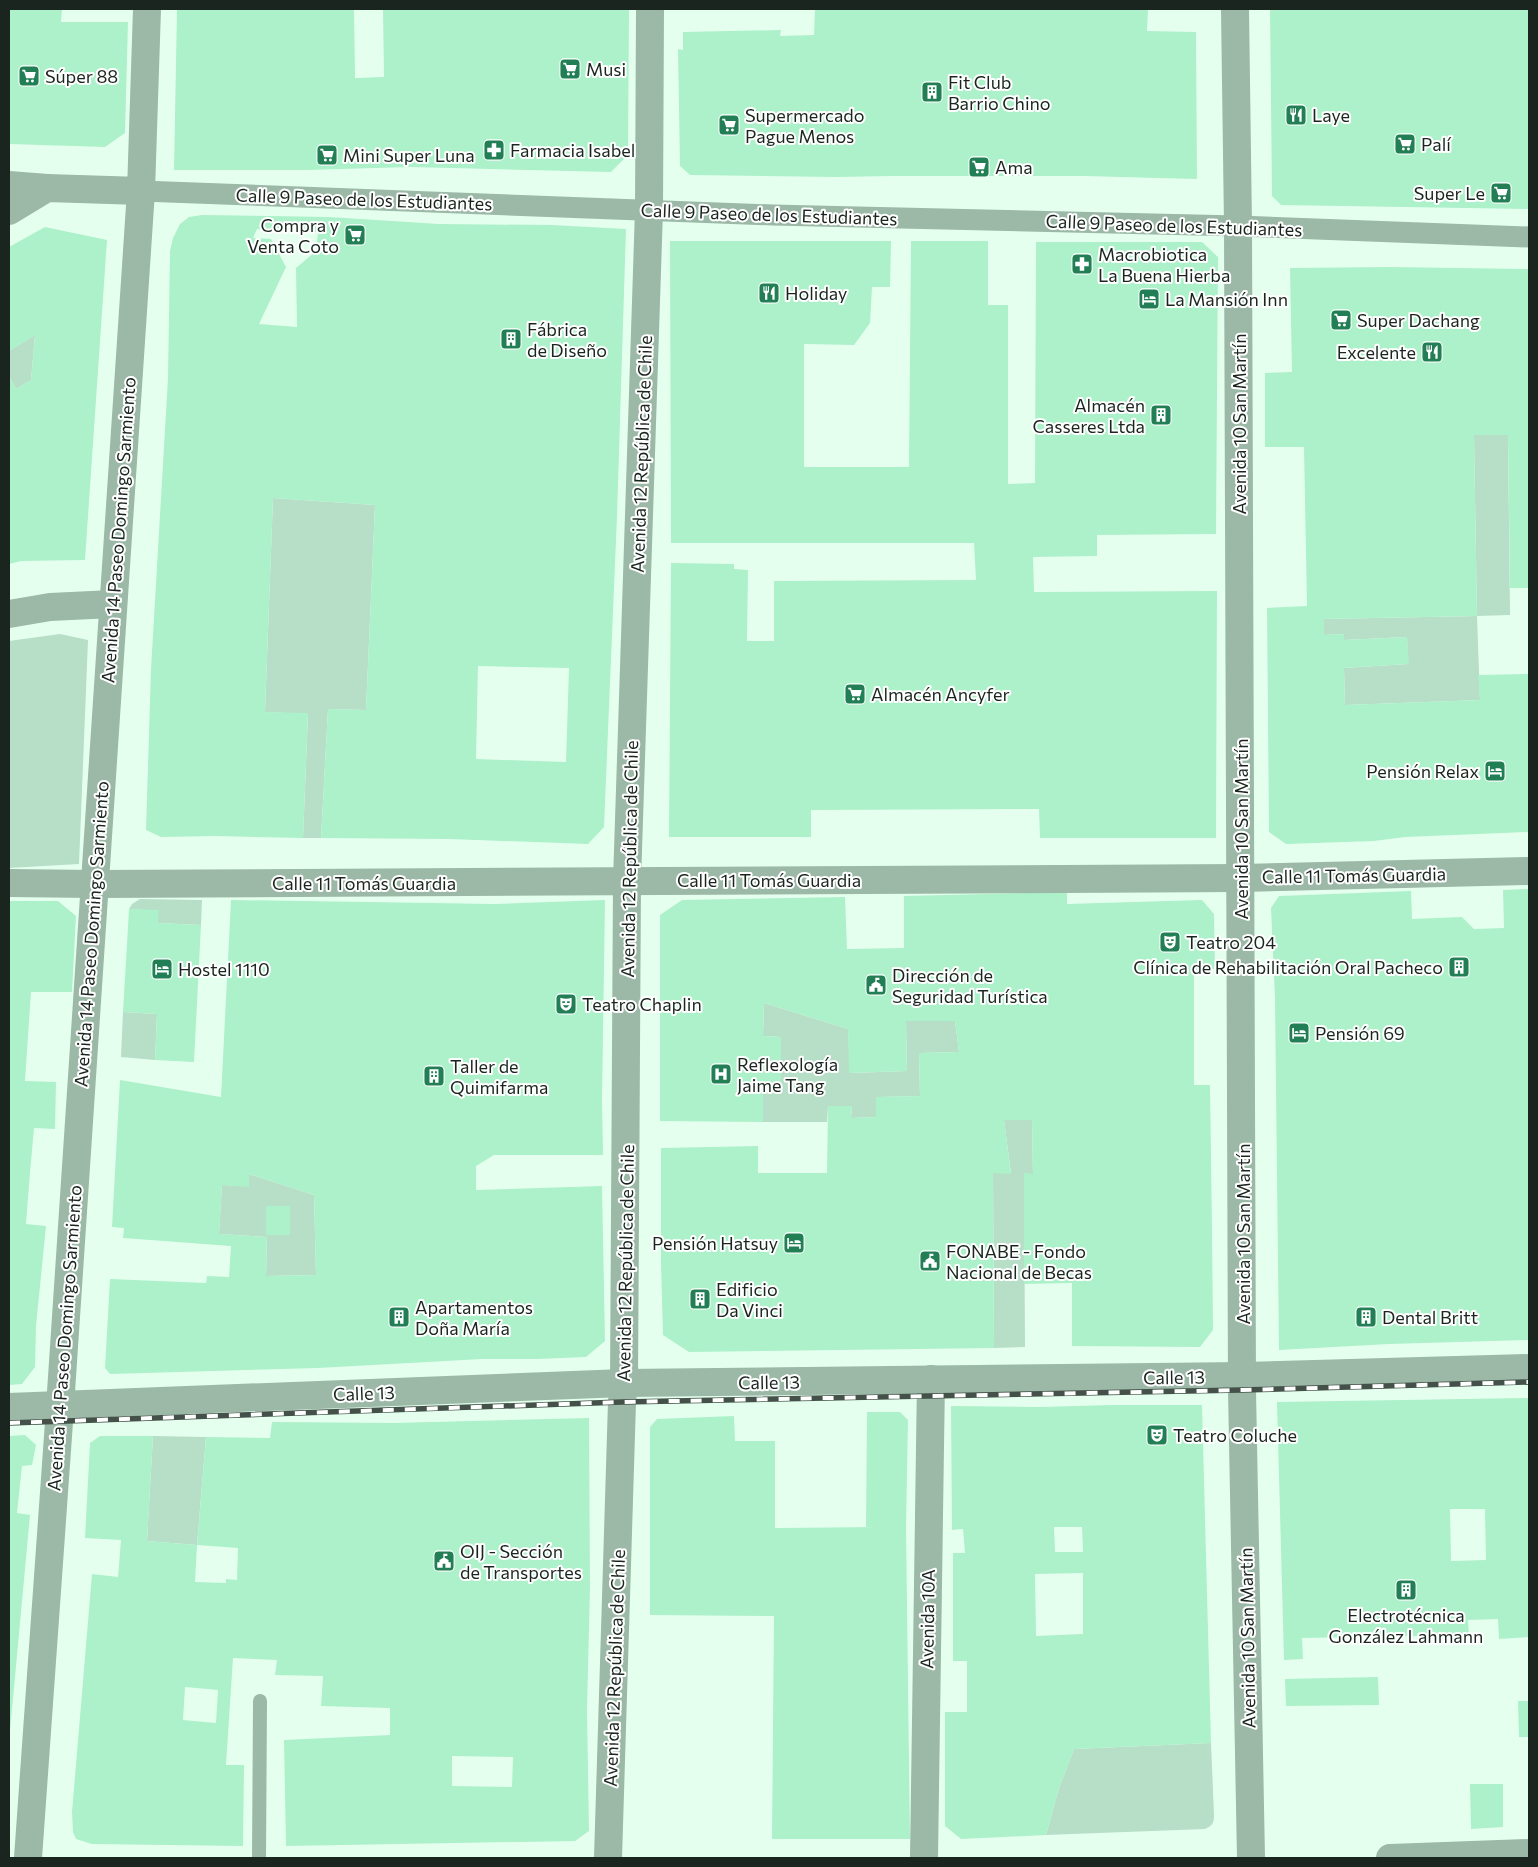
<svg xmlns="http://www.w3.org/2000/svg" width="1538" height="1867" font-family="Commissioner,sans-serif">
<style>
.green{fill:#b7dec7;fill-rule:evenodd}
.building{fill:#adf1ca;fill-rule:evenodd}
.lines{fill:none;stroke-linecap:round;stroke-linejoin:round}
.service{stroke:#9cb8a7;stroke-width:14}
.pedestrian{stroke:#9cb8a7;stroke-width:21}
.minor{stroke:#9cb8a7;stroke-width:28}
.tertiary{stroke:#9cb8a7;stroke-width:28}
.rail-casing{stroke:#435149;stroke-width:5.5}
.rail{stroke:#fff;stroke-width:4;stroke-dasharray:11;stroke-linecap:butt}
.labels{text-anchor:middle;dominant-baseline:central;stroke-width:4;stroke-linejoin:round;paint-order:stroke}
.poi-label{font-size:18px;fill:#19251e;stroke:#fff;text-anchor:start}
.street-label{font-size:18px;fill:#19251e;stroke:#fff}
</style>
<rect width="100%" height="100%" fill="#e5ffef"/>
<!-- green -->
<g class="green">
<path d="M35 335 31 380 16 389 9 376V351Z"/>
<path d="M1474 435H1508L1510 615 1477 616 1480 700 1345 705 1344 668 1408 664 1407 637 1344 640V634L1324 635V619L1477 616Z"/>
<path d="M273 498 375 505 366 710 328 709 321 838H303L308 714 265 712Z"/>
<path d="M60 634 88 640 79 864 9 868V641Z"/>
<path d="M140 899 202 900 201 925 158 923V911L129 909 132 904Z"/>
<path d="M764 1003 848 1029 850 1073 907 1071 906 1021H955L959 1052 919 1053 920 1096 877 1097 876 1117 851 1118 852 1106H828L827 1122H763V1093H781V1037L763 1036Z"/>
<path d="M123 1012 157 1014 155 1060 121 1057Z"/>
<path d="M1004 1120H1032L1033 1174H1024L1025 1347 994 1348 993 1173H1011Z"/>
<path d="M249 1174 314 1195 316 1275 266 1276 267 1237 219 1234 222 1185 249 1186ZM290 1207V1234H266Z"/>
<path d="M153 1436 206 1437 197 1545 147 1541Z"/>
<path d="M1211 1743 1214 1815C1214 1823 1212 1826 1205 1829L1046 1835 1059 1788 1074 1749Z"/>
</g>
<!-- building -->
<g class="building">
<path d="M9 9H62L61 22H128L125 133 105 147 9 144Z"/>
<path d="M177 9H354L355 78 384 77 383 9H629L628 155 611 172 410 167 307 170H174Z"/>
<path d="M815 9H1148L1147 31 1196 32 1197 179 1084 176H894L836 177 690 175 680 166 678 49 683 50V32L781 30 780 36 814 35Z"/>
<path d="M1270 9H1529V209L1281 205 1272 196Z"/>
<path d="M202 215 329 217 439 224 552 225 626 229 617 516 604 827 588 844 449 839 321 838 328 709 366 710 375 505 273 498 265 712 308 713 303 838 215 836 161 837 146 830 151 669 168 378 170 251 173 238 180 224 189 217ZM257 229 318 232 316 251 296 268 297 327 259 324 286 267 271 239 253 238ZM478 666 569 668 566 762 476 759Z"/>
<path d="M45 227 107 240 85 560 21 561 9 564V376L16 389 31 380 35 335 9 351V247Z"/>
<path d="M670 241H891L890 287H872L870 323 854 345 804 344V467H909L911 241H988V305H1008V484L1035 483 1036 242H1202L1218 257 1216 534 1097 535V556L1033 557 1034 592 1217 591 1216 838H1040L1039 809 811 810V837H669L671 563 734 564V569L748 570 747 641H774V581L976 580 974 543H671Z"/>
<path d="M1390 267 1529 269V588H1510L1508 435H1474L1477 616 1324 619V635L1344 634V640L1407 637 1409 664 1344 668 1345 705 1480 700 1478 675 1529 674V832L1405 837 1374 841 1286 844 1269 832 1267 608 1307 606 1304 447H1265V373L1292 372 1290 268Z"/>
<path d="M1529 889V1340L1389 1344 1279 1350 1275 999 1271 908 1279 896 1411 891 1412 919 1462 917 1474 929 1504 928 1503 890Z"/>
<path d="M1067 892V904L1202 900 1214 914 1215 969 1194 970V1085H1210L1212 1229 1213 1330 1200 1347 1072 1346V1283L1024 1284V1173L1033 1174 1032 1120H1004L1011 1174 993 1173 994 1348 689 1352 663 1335 661 1263V1148L758 1146V1173H827L828 1106H852L851 1118 876 1117V1097L920 1096 919 1053 959 1052 955 1021H906L907 1071 849 1073 848 1029 764 1003 763 1036 781 1037V1093H763V1122L660 1121V915L682 900 845 897 847 949 904 948V896Z"/>
<path d="M231 900 495 904 605 900 602 1100 603 1155H494L476 1166V1190L602 1186 605 1341 586 1357 538 1359H482L318 1368 110 1374 105 1368 110 1279 206 1283 207 1276 229 1277 231 1246 123 1238 124 1228 112 1227 120 1080 221 1097ZM249 1174 314 1195 316 1275 266 1276 267 1237 219 1234 222 1185 249 1187Z"/>
<path d="M9 901H58L76 916 72 992H31L25 1081 56 1082 55 1129 34 1128 30 1173 26 1224 46 1226 36 1326 35 1367 22 1384 9 1385Z"/>
<path d="M129 909 159 910 158 923 201 925 194 1062 155 1060 157 1014 123 1012Z"/>
<rect x="266" y="1206" width="24" height="29"/>
<path d="M1529 1398V1637L1499 1639 1498 1619 1468 1620 1469 1635 1302 1638 1303 1659 1284 1660 1277 1402ZM1450 1509H1485L1486 1560 1451 1561Z"/>
<path d="M1111 1405H1202L1211 1743 1074 1749 1059 1788 1046 1835 961 1839 945 1826V1712H967V1661H953V1553H965L963 1529 952 1530 951 1406 1042 1407ZM1054 1527H1082L1083 1552H1055ZM1083 1573V1634L1036 1636 1035 1574Z"/>
<path d="M867 1412H900L908 1420 906 1527 910 1839H772L774 1616 650 1615V1427L657 1419 734 1416 735 1441H775V1528L881 1527H866Z"/>
<path d="M589 1418 590 1588 587 1710 589 1831 575 1841 286 1846 284 1740 390 1735V1708L321 1706 323 1676 275 1675 277 1660 233 1658 226 1765H244L243 1846 92 1844 76 1839 73 1832 72 1812 92 1574 118 1577 121 1540 85 1538 90 1443 100 1436H153L147 1541 197 1545 195 1582 226 1583V1579L237 1580 238 1548 197 1545 206 1437 270 1438 272 1422 393 1423ZM185 1687 218 1690 216 1723 183 1720ZM452 1756 513 1757 512 1787 452 1786Z"/>
<path d="M25 1435 36 1445 32 1465 22 1466 17 1513 30 1515 10 1731H9V1436Z"/>
<path d="M1378 1677 1379 1705 1286 1706 1285 1679Z"/>
<path d="M1518 1701H1529V1737H1519Z"/>
<path d="M1470 1784H1503V1827L1471 1829Z"/>
</g>
<g class="lines">
<!-- service -->
<path class="service" d="M259 1858 260 1701"/>
<!-- pedestrian -->
<path class="pedestrian" d="M141 191 773 215 1238 226 1529 237"/>
<!-- minor -->
<g class="minor">
<path d="M9 185 47 188"/>
<path d="M9 614 50 607 113 604"/>
<path d="M9 1407 624 1383 1243 1376 1529 1368"/>
<path d="M28 1858 59 1422 141 191"/>
<path d="M608 1858 622 1402 624 1383 627 881 649 210 650 9"/>
<path d="M924 1858 931 1379"/>
<path d="M1390 1858 1529 1853"/>
</g>
<!-- tertiary -->
<g class="tertiary">
<path d="M1235 9 1238 226 1242 1390 1251 1858"/>
<path d="M9 211 47 188 141 191 147 9"/>
<path d="M9 883 94 884 1241 878 1529 871"/>
</g>
<!-- rail casing -->
<g class="rail-casing">
<path id="rail" d="M9 1423 622 1402 1242 1390 1529 1382"/>
</g>
<!-- rail -->
<use href="#rail" class="rail"/>
</g>
<!-- icons -->
<defs>
<g id="supermarket-square" transform="scale(1.125)"><rect x="-9" y="-9" width="18" height="18" rx="4" fill="#217e55" stroke="#fff"/><path d="M-6-5.5h2.5l.6 2H6L4.5 2H-2.5L-4.4-4H-6ZM-1.5 3.2a1.3 1.3 0 1 0 .1 0ZM3 3.2a1.3 1.3 0 1 0 .1 0Z" fill="#fff"/></g>
<g id="building-square" transform="scale(1.125)"><rect x="-9" y="-9" width="18" height="18" rx="4" fill="#217e55" stroke="#fff"/><path d="M-4-6H4V6H1V3H-1V6H-4ZM-2.5-4.3h1.7v1.8h-1.7ZM.8-4.3h1.7v1.8H.8ZM-2.5-1h1.7V.8h-1.7ZM.8-1h1.7V.8H.8Z" fill="#fff"/></g>
<g id="restaurant-square" transform="scale(1.125)"><rect x="-9" y="-9" width="18" height="18" rx="4" fill="#217e55" stroke="#fff"/><path d="M-5-6h1v4h1v-4h1v4h1v-4h1v5L-1.5 .5V6h-2V.5L-5-1ZM5-6V6H3V1.5H1.5Q1.5-4 5-6Z" fill="#fff"/></g>
<g id="pharmacy-square" transform="scale(1.125)"><rect x="-9" y="-9" width="18" height="18" rx="4" fill="#217e55" stroke="#fff"/><path d="M-2-6h4v4h4v4h-4v4h-4v-4h-4v-4h4Z" fill="#fff"/></g>
<g id="hotel-square" transform="scale(1.125)"><rect x="-9" y="-9" width="18" height="18" rx="4" fill="#217e55" stroke="#fff"/><path d="M-6-4.5h1.5V1H6V5H4.5V3h-9V5H-6ZM-4 0a1.8 1.8 0 1 1 3.6 0ZM.5 0V-2.5h3Q6-2.5 6 0Z" fill="#fff"/></g>
<g id="theatre-square" transform="scale(1.125)"><rect x="-9" y="-9" width="18" height="18" rx="4" fill="#217e55" stroke="#fff"/><path d="M-5-5.5Q0-4 5-5.5V0Q5 5 0 6Q-5 5-5 0ZM-3.3-2.5H-1v1.5H-3.3ZM1-2.5H3.3v1.5H1ZM-2.8 1Q0 5.5 2.8 1Z" fill="#fff"/></g>
<g id="civic-square" transform="scale(1.125)"><rect x="-9" y="-9" width="18" height="18" rx="4" fill="#217e55" stroke="#fff"/><path d="M-.6-6.5H3V-4.5H.6V-3L4-1V1h2V6H-6V1h2V-1L-.6-3ZM-1.2 2.5V6h2.4V2.5Z" fill="#fff"/></g>
<g id="hospital-square" transform="scale(1.125)"><rect x="-9" y="-9" width="18" height="18" rx="4" fill="#217e55" stroke="#fff"/><path d="M-5-5h3v3.5h4V-5h3V5h-3V1.5h-4V5h-3Z" fill="#fff"/></g>
</defs>
<g fill-rule="evenodd">
<use href="#supermarket-square" x="570" y="69"/>
<use href="#supermarket-square" x="29" y="76"/>
<use href="#building-square" x="932" y="92"/>
<use href="#restaurant-square" x="1296" y="115"/>
<use href="#supermarket-square" x="729" y="125"/>
<use href="#supermarket-square" x="1405" y="144"/>
<use href="#pharmacy-square" x="494" y="150"/>
<use href="#supermarket-square" x="327" y="155"/>
<use href="#supermarket-square" x="979" y="167"/>
<use href="#supermarket-square" x="1501" y="193"/>
<use href="#supermarket-square" x="355" y="235"/>
<use href="#pharmacy-square" x="1082" y="264"/>
<use href="#restaurant-square" x="769" y="293"/>
<use href="#hotel-square" x="1149" y="299"/>
<use href="#supermarket-square" x="1341" y="320"/>
<use href="#building-square" x="511" y="339"/>
<use href="#restaurant-square" x="1432" y="352"/>
<use href="#building-square" x="1161" y="415"/>
<use href="#supermarket-square" x="855" y="694"/>
<use href="#hotel-square" x="1495" y="771"/>
<use href="#theatre-square" x="1170" y="942"/>
<use href="#building-square" x="1459" y="967"/>
<use href="#hotel-square" x="162" y="969"/>
<use href="#civic-square" x="876" y="985"/>
<use href="#theatre-square" x="566" y="1004"/>
<use href="#hotel-square" x="1299" y="1033"/>
<use href="#hospital-square" x="721" y="1074"/>
<use href="#building-square" x="434" y="1076"/>
<use href="#hotel-square" x="794" y="1243"/>
<use href="#civic-square" x="930" y="1261"/>
<use href="#building-square" x="700" y="1299"/>
<use href="#building-square" x="399" y="1317"/>
<use href="#building-square" x="1366" y="1317"/>
<use href="#theatre-square" x="1157" y="1435"/>
<use href="#civic-square" x="444" y="1561"/>
<use href="#building-square" x="1406" y="1590"/>
</g>
<g class="labels">
<!-- poi labels -->
<g class="poi-label">
<text x="586" y="69">Musi</text>
<text x="45" y="76">Súper 88</text>
<text x="948" y="82">Fit Club<tspan x="948" dy="21">Barrio Chino</tspan></text>
<text x="745" y="115">Supermercado<tspan x="745" dy="21">Pague Menos</tspan></text>
<text x="1312" y="115">Laye</text>
<text x="1421" y="144">Palí</text>
<text x="510" y="150">Farmacia Isabel</text>
<text x="343" y="155">Mini Super Luna</text>
<text x="995" y="167">Ama</text>
<text x="1485" y="193" text-anchor="end">Super Le</text>
<text x="339" y="225" text-anchor="end">Compra y<tspan x="339" dy="21">Venta Coto</tspan></text>
<text x="1098" y="254">Macrobiotica<tspan x="1098" dy="21">La Buena Hierba</tspan></text>
<text x="785" y="293">Holiday</text>
<text x="1165" y="299">La Mansión Inn</text>
<text x="1357" y="320">Super Dachang</text>
<text x="527" y="329">Fábrica<tspan x="527" dy="21">de Diseño</tspan></text>
<text x="1416" y="352" text-anchor="end">Excelente</text>
<text x="1145" y="405" text-anchor="end">Almacén<tspan x="1145" dy="21">Casseres Ltda</tspan></text>
<text x="871" y="694">Almacén Ancyfer</text>
<text x="1479" y="771" text-anchor="end">Pensión Relax</text>
<text x="1186" y="942">Teatro 204</text>
<text x="1443" y="967" text-anchor="end">Clínica de Rehabilitación Oral Pacheco</text>
<text x="178" y="969">Hostel 1110</text>
<text x="892" y="975">Dirección de<tspan x="892" dy="21">Seguridad Turística</tspan></text>
<text x="582" y="1004">Teatro Chaplin</text>
<text x="1315" y="1033">Pensión 69</text>
<text x="737" y="1064">Reflexología<tspan x="737" dy="21">Jaime Tang</tspan></text>
<text x="450" y="1066">Taller de<tspan x="450" dy="21">Quimifarma</tspan></text>
<text x="778" y="1243" text-anchor="end">Pensión Hatsuy</text>
<text x="946" y="1251">FONABE - Fondo<tspan x="946" dy="21">Nacional de Becas</tspan></text>
<text x="716" y="1289">Edificio<tspan x="716" dy="21">Da Vinci</tspan></text>
<text x="415" y="1307">Apartamentos<tspan x="415" dy="21">Doña María</tspan></text>
<text x="1382" y="1317">Dental Britt</text>
<text x="1173" y="1435">Teatro Coluche</text>
<text x="460" y="1551">OIJ - Sección<tspan x="460" dy="21">de Transportes</tspan></text>
<text x="1406" y="1615" text-anchor="middle">Electrotécnica<tspan x="1406" dy="21">González Lahmann</tspan></text>
</g>
<!-- street labels -->
<g class="street-label">
<text transform="translate(364 199) rotate(2)">Calle 9 Paseo de los Estudiantes</text>
<text transform="translate(769 214) rotate(2)">Calle 9 Paseo de los Estudiantes</text>
<text transform="translate(1174 225) rotate(2)">Calle 9 Paseo de los Estudiantes</text>
<text transform="translate(1239 424) rotate(-90)">Avenida 10 San Martín</text>
<text transform="translate(641 454) rotate(-88)">Avenida 12 República de Chile</text>
<text transform="translate(118 530) rotate(-86)">Avenida 14 Paseo Domingo Sarmiento</text>
<text transform="translate(1241 829) rotate(-90)">Avenida 10 San Martín</text>
<text transform="translate(629 859) rotate(-89)">Avenida 12 República de Chile</text>
<text transform="translate(1354 875) rotate(-1)">Calle 11 Tomás Guardia</text>
<text x="769" y="880">Calle 11 Tomás Guardia</text>
<text x="364" y="883">Calle 11 Tomás Guardia</text>
<text transform="translate(91 934) rotate(-86)">Avenida 14 Paseo Domingo Sarmiento</text>
<text transform="translate(1243 1234) rotate(-90)">Avenida 10 San Martín</text>
<text transform="translate(625 1263) rotate(-89)">Avenida 12 República de Chile</text>
<text transform="translate(64 1338) rotate(-86)">Avenida 14 Paseo Domingo Sarmiento</text>
<text transform="translate(1174 1377) rotate(-1)">Calle 13</text>
<text transform="translate(769 1382) rotate(-1)">Calle 13</text>
<text transform="translate(364 1393) rotate(-2)">Calle 13</text>
<text transform="translate(927 1619) rotate(-89)">Avenida 10A</text>
<text transform="translate(1247 1638) rotate(-91)">Avenida 10 San Martín</text>
<text transform="translate(614 1668) rotate(-88)">Avenida 12 República de Chile</text>
</g>
</g>
<!-- border -->
<rect width="1538" height="1867" fill="none" stroke="#19251e" stroke-width="20"/>
</svg>
